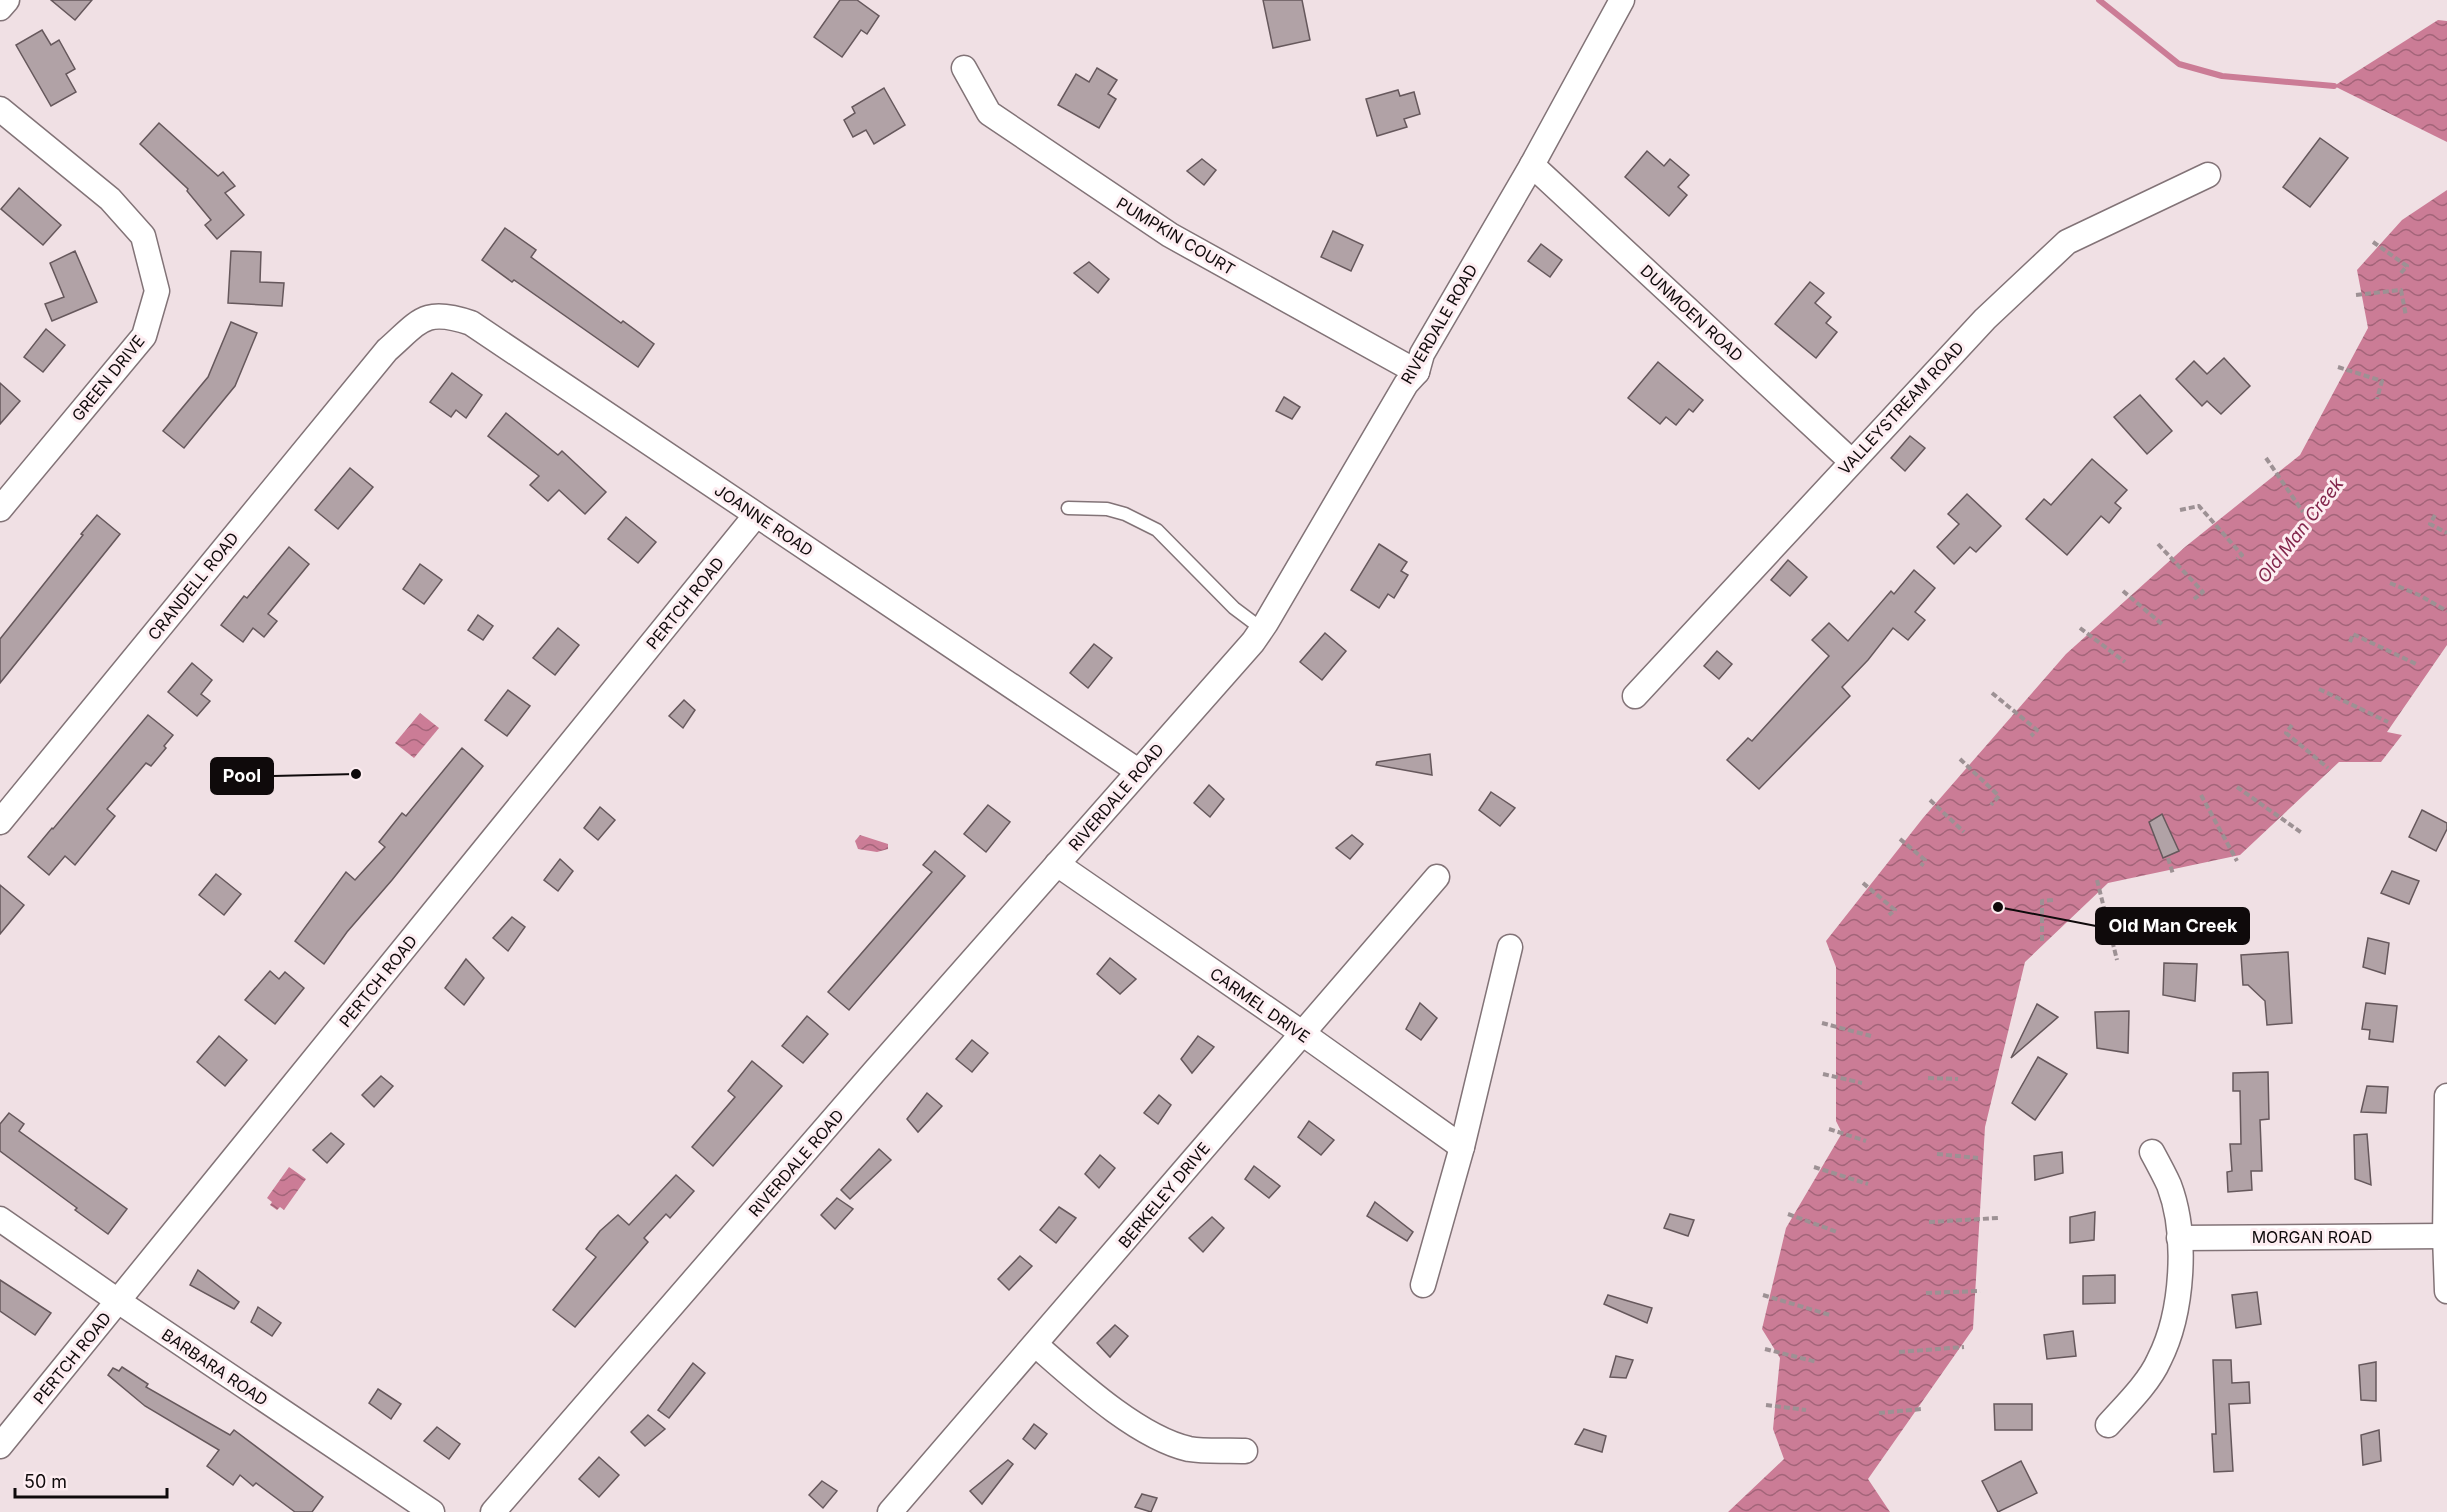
<svg xmlns="http://www.w3.org/2000/svg" width="2447" height="1512" font-family="Inter,sans-serif">
<style>
.water{fill:url(#water-waves)}
.lines{fill:none;stroke-linecap:round;stroke-linejoin:round}
.stream{stroke:#cb7c96;stroke-width:6}
.building{fill:#b1a2a6;stroke:#66585c;stroke-width:1.5}
.service-casing{stroke:#827377;stroke-width:15}
.minor-casing{stroke:#827377;stroke-width:27}
.path{stroke:#9d9194;stroke-width:4;stroke-dasharray:6 3;stroke-linecap:butt}
.service{stroke:#fff;stroke-width:12}
.minor{stroke:#fff;stroke-width:24}
.labels{text-anchor:middle;dominant-baseline:central;stroke-width:6;stroke-linejoin:round;paint-order:stroke}
.street-label{font-size:16px;fill:#0f0a0b;stroke:#fdedf1}
.water-label{font-size:18px;font-style:italic;fill:#82254b;stroke:#fdedf1}
.leader{fill:none;stroke:#0f0a0b;stroke-width:2}
.callout-dot{fill:#0f0a0b;stroke:#fdedf1;stroke-width:2}
.callout{fill:#0f0a0b;stroke:#0f0a0b;stroke-width:2}
.callout-label{font-size:18px;text-anchor:middle;font-weight:bold;fill:#fff}
</style>
<defs>
<pattern id="water-waves" width="16" height="10" patternUnits="userSpaceOnUse" patternTransform="scale(1.5)"><rect width="16" height="10" fill="#cb7c96"/><path d="M0 5q4-4 8 0t8 0" fill="none" stroke="#a36479"/></pattern>
</defs>
<rect width="100%" height="100%" fill="#f0e0e4"/>
<!-- water -->
<g class="water">
<path d="M2438 20 2447 21V142L2334 86Z"/>
<path d="M2447 190V645L2387 732 2402 735 2381 762H2339L2240 855 2108 883 2025 962 1985 1127 1973 1329 1868 1479 1890 1512H1728L1784 1459 1773 1429 1780 1358 1762 1329 1786 1228 1842 1133 1836 1121V967L1826 941 1923 818 2066 654 2185 547 2300 455 2368 328 2357 270 2402 220Z"/>
<path d="M420 713 439 728 414 758 395 743Z"/>
<path d="M860 835 888 844V849L877 852 858 849 855 841Z"/>
<path d="M289 1167 306 1179 284 1210 280 1207 277 1210 270 1205 272 1202 267 1198Z"/>
</g>
<g class="lines">
<!-- stream -->
<path class="stream" d="M2099 0 2179 64 2222 76 2334 86"/>
</g>
<!-- building -->
<g class="building">
<path d="M51 0H92L75 20Z"/>
<path d="M840 0H857L879 16 867 34 861 30 842 57 814 37Z"/>
<path d="M1263 0H1302L1310 40 1273 48Z"/>
<path d="M42 30 51 45 59 40 75 69 66 74 76 92 51 106 16 45Z"/>
<path d="M1097 68 1117 80 1108 94 1116 99 1099 128 1058 105 1076 74 1089 82Z"/>
<path d="M884 88 905 125 874 144 866 130 853 137 844 120 855 113 852 107Z"/>
<path d="M1398 90 1400 96 1414 92 1420 114 1404 119 1407 127 1377 136 1366 99Z"/>
<path d="M159 123 218 176 223 172 235 186 225 193 244 215 217 239 205 225 211 220 187 191 188 189 140 144Z"/>
<path d="M2320 138 2348 158 2310 207 2283 187Z"/>
<path d="M1647 151 1664 166 1670 159 1689 175 1678 187 1687 195 1669 216 1625 177Z"/>
<path d="M1202 159 1216 170 1204 185 1187 171Z"/>
<path d="M19 188 61 225 43 245 1 209Z"/>
<path d="M505 228 536 250 531 257 621 323 623 321 654 344 638 367 514 280 512 282 482 260Z"/>
<path d="M1333 231 1363 245 1351 271 1321 257Z"/>
<path d="M1541 244 1562 260 1550 277 1528 261Z"/>
<path d="M75 251 97 302 52 321 45 304 64 297 50 263Z"/>
<path d="M231 251 261 252 260 282 284 283 282 306 228 303Z"/>
<path d="M1089 262 1109 279 1098 293 1074 273Z"/>
<path d="M1810 282 1824 293 1815 303 1831 317 1826 323 1837 332 1816 358 1775 324Z"/>
<path d="M231 322 257 333 235 386 184 448 163 431 208 377Z"/>
<path d="M46 329 65 345 43 372 24 357Z"/>
<path d="M2224 358 2250 386 2221 414 2207 401 2202 406 2176 379 2194 361 2207 374Z"/>
<path d="M1658 362 1703 400 1693 412 1689 409 1676 425 1666 417 1660 424 1628 398Z"/>
<path d="M452 373 482 395 466 418 456 410 451 417 430 402Z"/>
<path d="M0 383 20 401 0 424Z"/>
<path d="M2140 395 2172 431 2147 454 2114 417Z"/>
<path d="M1284 397 1300 407 1292 419 1276 411Z"/>
<path d="M506 413 558 455 562 451 606 492 585 514 559 490 548 501 530 485 539 476 488 436Z"/>
<path d="M1910 436 1925 448 1905 471 1891 458Z"/>
<path d="M2092 459 2127 490 2115 503 2121 508 2109 523 2101 516 2067 555 2026 519 2044 499 2051 505Z"/>
<path d="M350 468 373 487 338 529 315 510Z"/>
<path d="M1967 494 2001 526 1976 552 1970 547 1954 564 1937 547 1959 524 1948 514Z"/>
<path d="M97 515 120 534 0 683V639L83 535 81 534Z"/>
<path d="M626 517 656 542 638 563 608 539Z"/>
<path d="M1379 544 1407 562 1401 571 1408 575 1394 598 1388 594 1379 608 1351 590Z"/>
<path d="M289 547 309 564 268 614 277 621 264 637 253 628 243 642 221 625 244 596 247 598Z"/>
<path d="M1788 560 1807 577 1790 596 1771 580Z"/>
<path d="M420 564 442 580 424 604 403 589Z"/>
<path d="M1914 570 1935 588 1915 612 1925 620 1908 640 1893 628 1868 660 1842 687 1850 696 1759 789 1727 760 1748 738 1752 741 1829 656 1812 640 1829 623 1848 641 1891 591 1894 594Z"/>
<path d="M478 615 493 626 483 640 468 630Z"/>
<path d="M558 628 579 645 555 675 533 658Z"/>
<path d="M1325 633 1346 651 1322 680 1300 662Z"/>
<path d="M1094 644 1112 658 1088 688 1070 673Z"/>
<path d="M1717 651 1732 664 1719 679 1704 666Z"/>
<path d="M192 663 212 680 201 694 210 701 197 716 168 692Z"/>
<path d="M508 690 530 706 507 736 485 720Z"/>
<path d="M684 700 695 710 683 728 669 716Z"/>
<path d="M148 715 173 735 164 746 166 748 151 766 146 763 107 809 115 816 75 865 65 856 49 875 28 857 52 828 53 829Z"/>
<path d="M462 748 483 766 392 880 347 932 324 964 295 941 346 872 355 880 385 847 379 842 402 813 406 816Z"/>
<path d="M1430 754 1432 775 1376 765 1377 762Z"/>
<path d="M1209 785 1224 799 1210 817 1194 803Z"/>
<path d="M1491 792 1515 808 1500 826 1479 810Z"/>
<path d="M988 805 1010 822 986 852 964 834Z"/>
<path d="M600 807 615 820 598 840 584 828Z"/>
<path d="M2422 810 2447 823V829L2436 851 2409 837Z"/>
<path d="M2162 814 2179 851 2163 858 2149 822Z"/>
<path d="M1352 835 1363 844 1350 859 1336 848Z"/>
<path d="M935 851 965 876 849 1010 828 992 932 872 923 865Z"/>
<path d="M560 859 573 871 558 891 544 880Z"/>
<path d="M2392 871 2419 881 2409 904 2381 893Z"/>
<path d="M216 874 241 894 224 915 199 895Z"/>
<path d="M0 885 24 905 0 934Z"/>
<path d="M512 917 525 927 508 951 493 938Z"/>
<path d="M2368 938 2389 943 2385 974 2363 967Z"/>
<path d="M2288 952 2292 1023 2267 1025 2265 1001 2248 985H2243L2241 955Z"/>
<path d="M1110 958 1136 979 1120 994 1097 974Z"/>
<path d="M466 959 484 978 464 1005 445 988Z"/>
<path d="M2164 963 2197 964 2195 1001 2163 995Z"/>
<path d="M270 971 279 979 285 972 304 988 275 1024 245 1000Z"/>
<path d="M1420 1003 1437 1018 1421 1040 1406 1029Z"/>
<path d="M2366 1003 2397 1006 2393 1042 2369 1039 2370 1030 2362 1029Z"/>
<path d="M2037 1004 2058 1017 2011 1058Z"/>
<path d="M2129 1011 2128 1053 2097 1048 2095 1012Z"/>
<path d="M807 1016 828 1034 803 1063 782 1046Z"/>
<path d="M219 1036 247 1060 225 1086 197 1062Z"/>
<path d="M1198 1036 1214 1047 1192 1073 1181 1059Z"/>
<path d="M972 1040 988 1053 972 1072 956 1059Z"/>
<path d="M2038 1057 2067 1074 2035 1120 2012 1103Z"/>
<path d="M752 1061 782 1086 713 1166 692 1147 735 1097 728 1091Z"/>
<path d="M2268 1072 2269 1119 2260 1120 2262 1171H2251L2252 1190 2228 1192 2227 1172 2232 1171 2230 1144H2241L2240 1091H2233V1073Z"/>
<path d="M381 1076 393 1086 374 1107 362 1095Z"/>
<path d="M2367 1086 2388 1087 2386 1113 2361 1112Z"/>
<path d="M927 1093 942 1106 918 1132 907 1119Z"/>
<path d="M1159 1095 1171 1105 1158 1124 1144 1113Z"/>
<path d="M9 1113 24 1124 19 1131 127 1209 108 1234 75 1210 77 1208 0 1151V1124Z"/>
<path d="M1309 1121 1334 1140 1321 1155 1298 1137Z"/>
<path d="M331 1133 344 1144 327 1163 313 1150Z"/>
<path d="M2367 1134 2371 1185 2355 1179 2354 1135Z"/>
<path d="M879 1149 891 1160 850 1199 841 1190Z"/>
<path d="M2062 1152 2063 1173 2035 1180 2034 1156Z"/>
<path d="M1100 1155 1115 1168 1099 1188 1085 1174Z"/>
<path d="M1254 1166 1280 1186 1269 1198 1245 1179Z"/>
<path d="M676 1175 694 1191 670 1218 666 1214 644 1238 648 1242 575 1327 553 1310 596 1257 586 1249 600 1231 618 1215 629 1225Z"/>
<path d="M837 1198 853 1209 835 1229 821 1215Z"/>
<path d="M1375 1202 1413 1232 1407 1241 1367 1216Z"/>
<path d="M1059 1207 1076 1218 1056 1243 1040 1230Z"/>
<path d="M2095 1212 2094 1240 2070 1243V1217Z"/>
<path d="M1670 1214 1694 1220 1688 1236 1664 1228Z"/>
<path d="M1212 1217 1224 1228 1203 1252 1189 1238Z"/>
<path d="M1020 1256 1032 1266 1009 1290 998 1279Z"/>
<path d="M198 1270 239 1302 234 1309 190 1285Z"/>
<path d="M2115 1275V1303L2083 1304V1276Z"/>
<path d="M0 1280 51 1313 35 1335 0 1311Z"/>
<path d="M2257 1292 2261 1324 2236 1328 2232 1295Z"/>
<path d="M1608 1295 1652 1308 1647 1323 1604 1304Z"/>
<path d="M258 1307 281 1323 272 1336 251 1322Z"/>
<path d="M1115 1325 1128 1336 1110 1357 1097 1343Z"/>
<path d="M2073 1331 2076 1356 2047 1359 2044 1335Z"/>
<path d="M1616 1356 1633 1360 1626 1378 1610 1377Z"/>
<path d="M2213 1360H2231L2232 1383 2249 1382 2250 1403 2229 1404 2233 1471 2214 1472 2212 1434H2216Z"/>
<path d="M2376 1362V1401L2361 1400 2359 1365Z"/>
<path d="M693 1363 705 1373 669 1418 658 1410Z"/>
<path d="M122 1367 148 1384 146 1387 230 1435 234 1430 323 1497 312 1512H295L256 1483 253 1486 240 1475 233 1485 207 1466 219 1450 145 1406 108 1375 113 1368 119 1371Z"/>
<path d="M378 1389 401 1404 391 1419 369 1403Z"/>
<path d="M1994 1404H2032V1430H1995Z"/>
<path d="M648 1415 665 1429 645 1446 631 1432Z"/>
<path d="M1034 1424 1047 1434 1035 1449 1023 1439Z"/>
<path d="M437 1427 460 1444 449 1459 424 1441Z"/>
<path d="M1584 1429 1606 1436 1602 1452 1575 1444Z"/>
<path d="M2379 1430 2381 1461 2363 1465 2361 1435Z"/>
<path d="M599 1457 619 1475 599 1497 579 1479Z"/>
<path d="M1008 1460 1013 1464 982 1504 970 1491Z"/>
<path d="M2021 1461 2037 1493 1998 1512 1982 1481Z"/>
<path d="M822 1481 837 1491 823 1508 809 1495Z"/>
<path d="M1142 1494 1157 1498 1151 1512 1135 1507Z"/>
</g>
<g class="lines">
<!-- service casing -->
<g class="service-casing">
<path id="service" d="M1068 508 1107 509 1125 514 1157 530 1234 608 1262 629"/>
</g>
<!-- minor casing -->
<g class="minor-casing">
<g id="minor">
<path d="M0 8 7 0"/>
<path d="M964 68 989 113 1170 235 1417 372"/>
<path d="M0 109 110 199 143 236 157 291 144 336 0 509"/>
<path d="M1532 165 1851 461"/>
<path d="M1635 696 1985 319 2067 242 2208 175"/>
<path d="M0 822 387 350C420 321 424 307 471 323L1138 771"/>
<path d="M1057 864 1302 1033 1462 1147"/>
<path d="M2447 1096 2445 1236 2447 1291"/>
<path d="M0 1219 118 1301 432 1512"/>
<path d="M2179 1238 2445 1236"/>
<path d="M1423 1285 1462 1147 1510 947"/>
<path d="M1036 1345C1076 1380 1137 1437 1189 1449 1207 1452 1228 1450 1245 1451"/>
<path d="M2108 1425C2124 1407 2149 1383 2159 1360 2183 1313 2188 1235 2169 1185 2164 1174 2158 1163 2152 1152"/>
<path d="M0 1446 756 515"/>
<path d="M493 1512 874 1072 1253 642 1266 623 1406 384 1417 372 1422 354 1532 165 1622 0"/>
<path d="M890 1512 1437 877"/>
</g>
</g>
<!-- path -->
<g class="path">
<path d="M2373 242 2407 266 2401 273"/>
<path d="M2356 295 2401 290 2406 316"/>
<path d="M2338 367 2382 381 2377 399"/>
<path d="M2266 458 2303 512"/>
<path d="M2180 510 2199 506 2242 555 2237 559"/>
<path d="M2435 515 2430 524 2447 533"/>
<path d="M2158 544 2203 592 2194 599"/>
<path d="M2390 583 2419 595 2447 611"/>
<path d="M2123 591 2163 625"/>
<path d="M2080 628 2125 662"/>
<path d="M2350 642 2353 634 2416 664"/>
<path d="M2319 689 2388 722"/>
<path d="M1992 693 2037 730 2031 736"/>
<path d="M2292 725 2286 733 2328 768"/>
<path d="M1960 759 1999 796 1991 805"/>
<path d="M2237 787 2302 833"/>
<path d="M2201 795 2237 861"/>
<path d="M1930 800 1964 832"/>
<path d="M1900 839 1925 860 1921 866"/>
<path d="M2168 858 2173 874"/>
<path d="M2097 880 2117 960"/>
<path d="M1863 883 1895 910 1889 915"/>
<path d="M2042 941V901L2053 900"/>
<path d="M1822 1023 1871 1036"/>
<path d="M1823 1074 1862 1083"/>
<path d="M1928 1078 1958 1079"/>
<path d="M1829 1129 1866 1141"/>
<path d="M1937 1154 1978 1158"/>
<path d="M1814 1167 1868 1184"/>
<path d="M1788 1214 1837 1232"/>
<path d="M1929 1222 1998 1218"/>
<path d="M1926 1293 1980 1291"/>
<path d="M1763 1295 1830 1315"/>
<path d="M1765 1349 1817 1362"/>
<path d="M1899 1352 1964 1347"/>
<path d="M1766 1405 1806 1410"/>
<path d="M1879 1413 1922 1409"/>
</g>
<!-- service -->
<use href="#service" class="service"/>
<!-- minor -->
<use href="#minor" class="minor"/>
</g>
<g class="labels">
<!-- street labels -->
<g class="street-label">
<text transform="translate(1176 236) rotate(31)">PUMPKIN COURT</text>
<text transform="translate(1692 313) rotate(43)">DUNMOEN ROAD</text>
<text transform="translate(1439 324) rotate(-60)">RIVERDALE ROAD</text>
<text transform="translate(108 378) rotate(-51)">GREEN DRIVE</text>
<text transform="translate(1901 408) rotate(-47)">VALLEYSTREAM ROAD</text>
<text transform="translate(764 520) rotate(34)">JOANNE ROAD</text>
<text transform="translate(193 586) rotate(-51)">CRANDELL ROAD</text>
<text transform="translate(685 603) rotate(-51)">PERTCH ROAD</text>
<text transform="translate(1116 797) rotate(-49)">RIVERDALE ROAD</text>
<text transform="translate(378 981) rotate(-51)">PERTCH ROAD</text>
<text transform="translate(1260 1005) rotate(35)">CARMEL DRIVE</text>
<text transform="translate(796 1163) rotate(-49)">RIVERDALE ROAD</text>
<text transform="translate(1164 1195) rotate(-50)">BERKELEY DRIVE</text>
<text x="2312" y="1237">MORGAN ROAD</text>
<text transform="translate(72 1358) rotate(-51)">PERTCH ROAD</text>
<text transform="translate(215 1367) rotate(34)">BARBARA ROAD</text>
</g>
<!-- water labels -->
<g class="water-label">
<text transform="translate(2300 530) rotate(-52)">Old Man Creek</text>
</g>
</g>
<!-- callouts -->
<path class="leader" d="M356 774L273 776M1998 907L2096 926"/>
<g class="callout-dot">
<circle cx="356" cy="774" r="6"/>
<circle cx="1998" cy="907" r="6"/>
</g>
<g class="callout">
<rect x="211" y="758" width="62" height="36" rx="6"/>
<rect x="2096" y="908" width="153" height="36" rx="6"/>
</g>
<g class="callout-label">
<text x="242" y="782">Pool</text>
<text x="2173" y="932">Old Man Creek</text>
</g>
<!-- scale -->
<path d="M15 1488v9h152v-9" fill="none" stroke="#0f0a0b" stroke-width="3"/>
<text x="24" y="1488" font-size="18" fill="#0f0a0b" stroke="#fdedf1" stroke-width="4.5" paint-order="stroke">50 m</text>
</svg>
